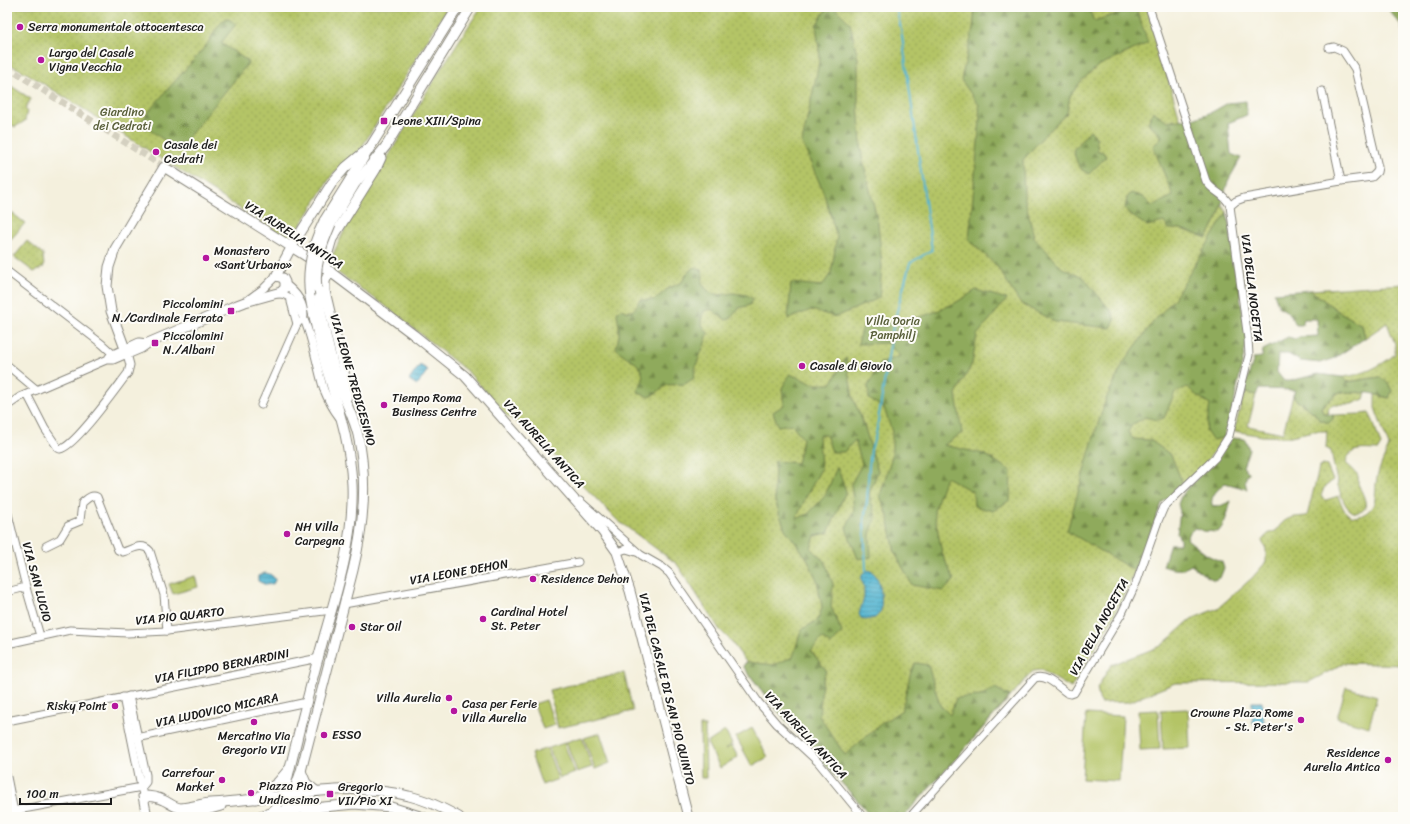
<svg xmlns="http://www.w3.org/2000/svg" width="1410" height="824" font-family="Sriracha,sans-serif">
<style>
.green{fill:url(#green-dots);stroke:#687041}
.forest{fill:url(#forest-firs);stroke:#56633c}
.pitch{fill:#b4c466;stroke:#687041}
.water{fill:url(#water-rules);stroke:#376876}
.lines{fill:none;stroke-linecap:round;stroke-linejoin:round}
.stream{stroke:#52b5d1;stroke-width:2}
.minor-tunnel{stroke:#d4d0c0;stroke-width:7;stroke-dasharray:7 3.5;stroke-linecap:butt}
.minor-casing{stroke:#88867c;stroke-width:9}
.major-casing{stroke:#88867c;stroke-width:11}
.minor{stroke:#fff;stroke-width:7}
.major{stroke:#fff;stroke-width:9}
.major-bridge-casing{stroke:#88867c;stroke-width:11;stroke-linecap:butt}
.major-bridge{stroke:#fff;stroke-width:9}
.poi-dot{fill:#b5179e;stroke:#fdfcf7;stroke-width:1.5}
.labels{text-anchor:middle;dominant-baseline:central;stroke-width:4;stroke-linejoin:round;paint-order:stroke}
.poi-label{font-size:12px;fill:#1c1c1c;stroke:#fdfcf7;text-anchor:start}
.park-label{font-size:12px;fill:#595f3a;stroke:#fdfcf7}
.street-label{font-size:12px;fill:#1c1c1c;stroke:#fdfcf7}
</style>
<defs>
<pattern id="green-dots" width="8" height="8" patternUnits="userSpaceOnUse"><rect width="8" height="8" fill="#b4c466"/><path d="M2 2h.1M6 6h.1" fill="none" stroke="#9aa858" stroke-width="1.8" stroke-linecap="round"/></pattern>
<pattern id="forest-firs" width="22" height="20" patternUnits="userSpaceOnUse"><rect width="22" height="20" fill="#8faa5b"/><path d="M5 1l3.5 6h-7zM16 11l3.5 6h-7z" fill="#748a4a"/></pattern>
<pattern id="water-rules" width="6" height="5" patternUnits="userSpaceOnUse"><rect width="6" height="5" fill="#52b5d1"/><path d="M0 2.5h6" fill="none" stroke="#4392a9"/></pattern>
</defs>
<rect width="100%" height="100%" fill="#fdfcf7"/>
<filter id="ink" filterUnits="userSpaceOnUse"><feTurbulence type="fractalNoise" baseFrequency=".025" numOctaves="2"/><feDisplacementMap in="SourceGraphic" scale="8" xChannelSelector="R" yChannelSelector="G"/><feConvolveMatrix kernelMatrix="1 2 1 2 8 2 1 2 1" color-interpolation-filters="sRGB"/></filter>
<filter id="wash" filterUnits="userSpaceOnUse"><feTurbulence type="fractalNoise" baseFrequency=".012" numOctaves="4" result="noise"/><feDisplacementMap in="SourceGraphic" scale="16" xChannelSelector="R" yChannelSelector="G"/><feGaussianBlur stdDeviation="0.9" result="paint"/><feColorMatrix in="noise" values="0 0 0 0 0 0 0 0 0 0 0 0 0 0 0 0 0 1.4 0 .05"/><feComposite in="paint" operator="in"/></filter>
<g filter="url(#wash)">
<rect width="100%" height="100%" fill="#f4f0dd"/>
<!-- green -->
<g class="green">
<path d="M7 7H448L360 150 332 175 291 241 28 74 7 63Z"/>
<path d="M481 7H1147L1178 112 1207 201 1221 203 1227 212 1241 294 1224 438 1203 466 1162 503 1135 571 1114 616 1071 688 1041 670 1033 671 954 761 903 817H872L774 707 743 666 746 662 730 640 719 629 677 564 617 520 564 466 536 435 506 415 469 373 384 305 331 268 333 254 346 227 438 73Z"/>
<path d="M8 84 31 99 25 108 27 111 25 121 15 127 7 122V108L12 98 7 95Z"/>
<path d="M7 209 25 223 7 244Z"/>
<path d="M27 241 43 254 44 267 34 272 14 257Z"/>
<path d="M1403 284V665L1345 663 1309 682 1175 683 1129 702 1100 703 1097 688 1111 665 1161 646 1191 619 1218 608 1252 578 1266 562V549L1262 541C1266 535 1269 532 1276 531 1285 517 1291 517 1307 516L1319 468 1323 465 1327 466 1333 480 1324 488 1321 496 1326 500 1338 496C1341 502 1343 511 1349 515 1358 520 1371 512 1374 503 1376 497 1375 485 1377 478 1379 468 1385 456 1389 446L1375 408V394L1388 398 1380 377 1347 382 1342 377C1362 375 1380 367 1395 354V344L1387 323 1365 338 1362 325 1338 311 1310 290Z"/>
<path d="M1339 392H1366L1364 399 1352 404H1333L1328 409 1329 413H1323L1321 407Z"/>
<path d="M1246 393 1256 395 1248 426 1283 433 1293 395 1295 399 1313 412 1320 420 1329 422 1333 419V415L1360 414 1369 413 1373 421 1381 445 1378 450C1364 450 1349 446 1346 463 1350 467 1354 470 1357 474 1359 477 1358 479 1358 483 1360 490 1371 506 1362 511 1340 523 1334 463 1331 451L1326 448 1327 431H1313L1287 437 1262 436 1234 431 1243 397Z"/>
<path d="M624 673 633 711 558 728 549 690Z"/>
</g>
<!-- forest -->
<g class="forest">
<path d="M828 7H834L850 23 858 59V103L862 157 878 223 882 267 879 298 836 317 811 310 788 319 791 283 822 286 831 273 837 237 823 191 802 143 820 58 816 25Z"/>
<path d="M975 7H1088L1094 21 1136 8 1148 43 1098 66 1081 81 1070 96 1067 113 1047 132 1023 160 1024 195 1034 237 1062 268 1083 277 1112 312 1115 320 1111 328 1055 322 1020 303 997 266 969 240 980 120 979 105 961 80 973 29Z"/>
<path d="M1356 7H1403V35L1401 25 1387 8Z"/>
<path d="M227 18 236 24 221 43 249 62 178 150 140 123C160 96 183 73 205 47 212 38 217 24 227 18Z"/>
<path d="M1246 101 1247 115 1228 123 1231 154 1241 158 1228 181 1219 215 1207 238 1181 229H1169L1164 222 1147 226 1129 214 1125 208 1127 198 1131 193 1143 197 1152 206 1173 196 1153 146 1161 138 1157 131 1148 123 1153 111 1167 121 1193 119 1212 112 1228 103Z"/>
<path d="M1090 130 1096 137 1098 151 1103 152 1106 157 1089 174C1077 169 1077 161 1073 150Z"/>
<path d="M1227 212 1247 340 1234 403 1224 438 1212 440 1206 431 1210 404 1197 396 1188 387 1175 392 1164 418 1157 420 1145 417 1132 425 1128 432 1133 439 1150 440 1171 455 1183 484 1162 503 1135 571 1067 531 1094 436 1106 399 1124 362 1154 321 1174 299Z"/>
<path d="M694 267 701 269 703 276 702 283 706 289 711 293 719 295 733 293 747 295 753 299 750 305 739 308 730 319 726 320 711 309 704 311C699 322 701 324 708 333 704 350 695 361 694 378L685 384 667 385 652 396 649 397 639 393 638 389 643 380C643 360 626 360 616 348L619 336V326L617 314 618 311 621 309C633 315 634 310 640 300H654L669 288 682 282 688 272Z"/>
<path d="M976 290 1007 299 977 335 972 364 956 394 962 433 944 445 984 454 1011 471 1010 500 993 511 974 506 973 492 946 477 934 511 942 553 954 581 943 591 912 585 895 553 888 516 880 496 892 456V432L884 408 869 399 868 386 880 363 900 356 887 343 858 344 863 326C893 323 919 320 946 307 957 303 966 296 976 290Z"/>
<path d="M1310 290 1338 311 1362 325 1365 338 1333 359 1320 363 1300 361 1288 354H1278L1277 372 1284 381H1290L1318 374 1342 377 1347 382 1380 377 1388 383 1392 391 1389 398 1370 393 1339 392 1321 407 1323 413 1333 415V419L1329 423 1320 420 1313 412 1295 399 1293 395 1295 390 1259 389 1256 395 1246 393 1244 390 1254 358 1262 357 1263 350 1288 337 1295 339 1300 337 1318 336 1317 319H1304L1302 325H1296L1288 312 1279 307 1274 293Z"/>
<path d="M846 358 853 398 864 425 878 471 869 494 876 517 870 534 871 557 858 559 846 528 854 510 851 484 862 464 855 440 844 452H832L826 435H819L821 469 806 497 796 519 808 514 825 496 837 467 846 491 828 533 815 536 811 549 825 562 833 584 831 607 842 632 831 645 822 638 811 651 826 670 822 683 819 716 845 755 882 723 902 710 910 675 915 663 928 665 940 705 950 715 956 698 980 696 995 688 1010 696 954 761 903 817H872L774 707 743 666 747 662 773 665 793 657 801 630 818 620 822 607 817 580 807 558 785 529 775 501 774 489 775 461 797 463 803 439 792 424 778 426 773 412 784 405 782 388 790 374 813 384H831Z"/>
<path d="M1232 438 1245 439 1249 449 1243 467 1250 473C1244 477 1245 483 1247 489L1225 483C1218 489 1210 496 1212 505L1218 507 1231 501C1228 511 1226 524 1218 532L1203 531 1195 528 1190 532 1187 539 1207 555 1222 562 1224 568 1220 578 1214 580 1203 574 1191 565C1183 571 1172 570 1163 566L1170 544H1180V539L1177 534 1180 512 1178 504 1182 494 1226 447Z"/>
</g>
<!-- pitch -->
<g class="pitch">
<path d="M195 576 198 587 173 594 169 584Z"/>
<path d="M1346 687 1377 696 1369 727 1337 718Z"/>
<path d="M546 700 555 725 543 729 534 704Z"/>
<path d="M1188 709 1190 748 1163 749 1161 710Z"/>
<path d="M1158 710 1160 749 1140 750 1138 711Z"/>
<path d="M1086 714 1123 716 1119 781 1082 779Z"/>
<path d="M700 726H705L706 778H701Z"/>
<path d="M752 728 768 757 752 766 736 737Z"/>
<path d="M725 731 732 744 725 749 732 746 738 757 720 768 707 743Z"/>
<path d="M600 733 610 763 595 769 584 738Z"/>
<path d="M582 737 592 767 577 772 566 742Z"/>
<path d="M564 743 575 773 560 778 549 748Z"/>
<path d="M547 748 558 779 542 785 531 754Z"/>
</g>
<!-- water -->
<g class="water">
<path d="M420 365 428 370 417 385 409 380Z"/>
<path d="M868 570C882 573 882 600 881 610 880 613 877 616 875 618L865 620 861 618 859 614 864 598V586L861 579 863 573Z"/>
<path d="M265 573C270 574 273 575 275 580L273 584 266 585 258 581V576Z"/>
<path d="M1252 702H1262L1264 723 1253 724Z"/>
</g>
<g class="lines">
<!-- stream -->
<path class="stream" d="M866 571 864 521 867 501 869 466 871 450 876 434 893 326 910 263 932 250 901 29 896 7"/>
</g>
</g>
<g filter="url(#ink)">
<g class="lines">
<!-- minor-tunnel -->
<path class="minor-tunnel" d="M7 67 164 167"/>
<!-- minor casing -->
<g class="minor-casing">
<g id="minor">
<path d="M1322 91 1341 181"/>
<path d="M1230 206 1236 201 1244 198 1341 181 1372 177 1377 172 1378 167 1355 69 1343 51 1334 47 1329 48"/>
<path d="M7 271 102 344 113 354"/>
<path d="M285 284C296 292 304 303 304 316"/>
<path d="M278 294C281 294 284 294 287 296 309 309 316 366 324 390 328 400 333 409 339 417"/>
<path d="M249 299 264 288 276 276"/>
<path d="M291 302 297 324 299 322"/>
<path d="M109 357 111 355 139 342 148 343"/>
<path d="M7 365 37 390"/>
<path d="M261 405 297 324"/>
<path d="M7 406 20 397 27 394 106 360H113L127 354 130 365 128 373C117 387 75 447 60 449L58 448 45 429 27 394"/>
<path d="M580 501 641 555 662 567 669 573 759 703 777 724 818 762 863 817"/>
<path d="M7 510 27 591 40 636"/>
<path d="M46 546 60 539 68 526 80 521 82 503C87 499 91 494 97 497L118 550 123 552C133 549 142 542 150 551L164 595 167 631"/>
<path d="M617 552 626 549 636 552"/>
<path d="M7 592 26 587"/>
<path d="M344 604 578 562"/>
<path d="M7 644 70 630 127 633 167 631 332 610"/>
<path d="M129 696 146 775V782L142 787"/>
<path d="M123 697 142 791"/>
<path d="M7 721 319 658"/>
<path d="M132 739 307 702"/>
<path d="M7 777 15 817"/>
<path d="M7 812 142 787"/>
<path d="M910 817 1035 678C1047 674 1058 687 1067 693L1071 694 1074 693 1122 613 1137 581 1158 521 1164 507 1215 458 1229 436 1249 355 1248 339 1230 206C1225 193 1213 193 1206 181L1149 7"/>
</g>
</g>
<!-- major casing -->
<g class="major-casing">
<g id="major">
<path d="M369 148 346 167 332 183 292 246 276 276 283 278 285 282V288L281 292 245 302 232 307 148 343 141 348 127 354 111 311 107 286 109 267 115 249 164 167 325 268 414 335 465 376 602 531 617 552 630 591 688 817"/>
<path d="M324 221 458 7"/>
<path d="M331 224 355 184 386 146 471 7"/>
<path d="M325 268 327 256 332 239 376 169 381 158"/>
<path d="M330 271 325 281V291L344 371 347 397"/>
<path d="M301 771 306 783 316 791"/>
<path d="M256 799 278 782 289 769"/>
<path d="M147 817 143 796C150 796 157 797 163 800 168 802 174 807 180 808 189 808 200 804 210 803 276 800 343 779 409 796 427 800 443 808 459 817"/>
<path d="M182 817 221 806"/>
<path d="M257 817 273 812 354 804 391 807 423 817"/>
<path d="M268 817 278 804 286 785C298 734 311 683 325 633 339 585 354 536 352 485 350 441 338 408 326 367 320 344 314 320 310 297"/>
<path d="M282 817 290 802 301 771 353 570C364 525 368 480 358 435 354 417 344 401 339 383 329 353 322 320 317 288"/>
</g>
</g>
<!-- minor -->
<use href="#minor" class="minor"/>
<!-- major -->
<use href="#major" class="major"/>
<!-- major-bridge casing -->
<g class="major-bridge-casing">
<g id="major-bridge">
<path d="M317 288C314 266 322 245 331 224"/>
<path d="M310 297C306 270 312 245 324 221"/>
</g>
</g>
<!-- major-bridge -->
<use href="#major-bridge" class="major-bridge"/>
</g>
</g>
<!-- markers -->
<g class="poi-dot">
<circle cx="20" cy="27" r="4"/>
<circle cx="41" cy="60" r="4"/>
<rect x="380" y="117" width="8" height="8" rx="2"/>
<circle cx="156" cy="152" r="4"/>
<circle cx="206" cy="258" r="4"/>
<rect x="227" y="307" width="8" height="8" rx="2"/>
<rect x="151" y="339" width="8" height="8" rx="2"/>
<circle cx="802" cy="366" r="4"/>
<circle cx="384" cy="405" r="4"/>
<circle cx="287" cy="534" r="4"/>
<circle cx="533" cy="579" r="4"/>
<circle cx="483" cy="619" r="4"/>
<circle cx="352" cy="627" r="4"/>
<circle cx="449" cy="698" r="4"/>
<circle cx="115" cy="706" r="4"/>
<circle cx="454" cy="711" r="4"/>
<circle cx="1301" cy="720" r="4"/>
<circle cx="254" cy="722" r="4"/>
<circle cx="324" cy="735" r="4"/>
<circle cx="1388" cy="760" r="4"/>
<circle cx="222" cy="780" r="4"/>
<circle cx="251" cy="793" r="4"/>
<rect x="326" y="790" width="8" height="8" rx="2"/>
</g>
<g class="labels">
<!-- poi labels -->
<g class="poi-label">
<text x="28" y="27">Serra monumentale ottocentesca</text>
<text x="49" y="53">Largo del Casale<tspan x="49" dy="14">Vigna Vecchia</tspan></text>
<text x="392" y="121">Leone XIII/Spina</text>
<text x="164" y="145">Casale dei<tspan x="164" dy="14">Cedrati</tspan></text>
<text x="214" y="251">Monastero<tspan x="214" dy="14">«Sant’Urbano»</tspan></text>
<text x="223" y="304" text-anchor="end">Piccolomini<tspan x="223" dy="14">N./Cardinale Ferrata</tspan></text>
<text x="163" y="336">Piccolomini<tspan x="163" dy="14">N./Albani</tspan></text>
<text x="810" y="366">Casale di Giovio</text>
<text x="392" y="398">Tiempo Roma<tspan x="392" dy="14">Business Centre</tspan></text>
<text x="295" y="527">NH Villa<tspan x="295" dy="14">Carpegna</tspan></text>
<text x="541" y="579">Residence Dehon</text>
<text x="491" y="612">Cardinal Hotel<tspan x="491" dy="14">St. Peter</tspan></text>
<text x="360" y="627">Star Oil</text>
<text x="441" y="698" text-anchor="end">Villa Aurelia</text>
<text x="462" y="704">Casa per Ferie<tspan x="462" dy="14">Villa Aurelia</tspan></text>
<text x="107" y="706" text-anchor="end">Risky Point</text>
<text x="1293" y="713" text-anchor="end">Crowne Plaza Rome<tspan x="1293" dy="14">- St. Peter's</tspan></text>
<text x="332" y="735">ESSO</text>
<text x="254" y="736" text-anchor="middle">Mercatino Via<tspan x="254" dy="14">Gregorio VII</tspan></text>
<text x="1380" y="753" text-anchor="end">Residence<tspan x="1380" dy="14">Aurelia Antica</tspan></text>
<text x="214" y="773" text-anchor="end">Carrefour<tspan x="214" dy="14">Market</tspan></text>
<text x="259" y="786">Piazza Pio<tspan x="259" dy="14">Undicesimo</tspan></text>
<text x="338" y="787">Gregorio<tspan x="338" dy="14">VII/Pio XI</tspan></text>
</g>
<!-- park labels -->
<g class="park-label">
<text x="122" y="112">Giardino<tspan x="122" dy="14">dei Cedrati</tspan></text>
<text x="893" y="321">Villa Doria<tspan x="893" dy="14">Pamphilj</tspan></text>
</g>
<!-- street labels -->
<g class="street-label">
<text transform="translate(294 235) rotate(33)">VIA AURELIA ANTICA</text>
<text transform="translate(1252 288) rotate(83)">VIA DELLA NOCETTA</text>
<text transform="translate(353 380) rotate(74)">VIA LEONE TREDICESIMO</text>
<text transform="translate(544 444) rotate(48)">VIA AURELIA ANTICA</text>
<text transform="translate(459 572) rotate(-10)">VIA LEONE DEHON</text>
<text transform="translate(37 582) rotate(75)">VIA SAN LUCIO</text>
<text transform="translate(180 616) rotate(-6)">VIA PIO QUARTO</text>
<text transform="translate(1099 627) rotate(-61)">VIA DELLA NOCETTA</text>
<text transform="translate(222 666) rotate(-11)">VIA FILIPPO BERNARDINI</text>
<text transform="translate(667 689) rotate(76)">VIA DEL CASALE DI SAN PIO QUINTO</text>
<text transform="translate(217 710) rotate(-12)">VIA LUDOVICO MICARA</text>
<text transform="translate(806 735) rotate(47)">VIA AURELIA ANTICA</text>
</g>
</g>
<!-- margin -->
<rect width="1410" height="824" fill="none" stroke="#fdfcf7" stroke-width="24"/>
<!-- scale -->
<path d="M20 798v6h91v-6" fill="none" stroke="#1c1c1c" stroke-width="2"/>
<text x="26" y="798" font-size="12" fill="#1c1c1c" stroke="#fdfcf7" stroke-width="3" paint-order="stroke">100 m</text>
</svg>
